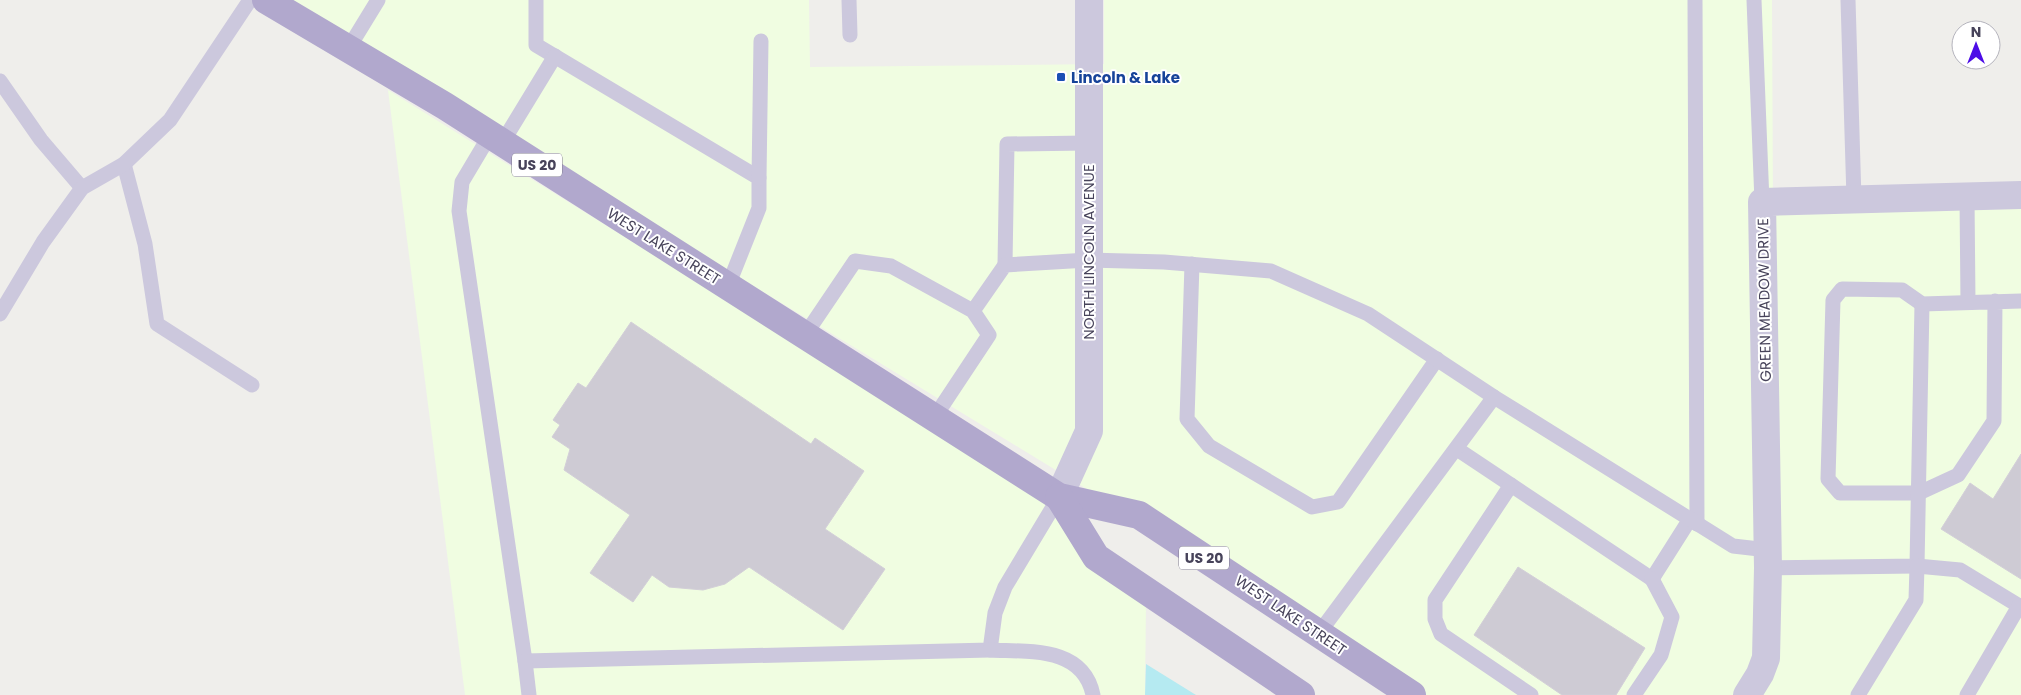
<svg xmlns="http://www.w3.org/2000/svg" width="2021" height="695" font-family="Poppins,sans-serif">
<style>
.commercial{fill:#f0fde1}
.green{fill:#b5eaf1}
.building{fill:#cecbd4;stroke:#d3cfd8}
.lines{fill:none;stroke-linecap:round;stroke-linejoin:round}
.lane{stroke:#ccc8dd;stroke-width:15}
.street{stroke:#ccc8dd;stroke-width:28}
.primary{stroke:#b1a8cd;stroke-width:28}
.transit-dot{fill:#1a4fb4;stroke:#fff;stroke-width:2}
.labels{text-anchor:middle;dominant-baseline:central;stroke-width:4;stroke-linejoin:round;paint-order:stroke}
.shield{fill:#fff;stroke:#7e7b8c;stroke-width:1}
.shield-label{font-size:14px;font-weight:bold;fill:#47435a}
.transit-label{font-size:15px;font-weight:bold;fill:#164399;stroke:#fff;text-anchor:start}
.street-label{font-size:15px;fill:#47435a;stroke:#fff}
</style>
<rect width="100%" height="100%" fill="#efeeeb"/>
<!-- commercial -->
<g class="commercial">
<path d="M284 0H809L810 67 1104 64V0H1772L1773 212 2021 206V695H1425Z"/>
<path d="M388 90 1045 498 1146 603 1145 695H465Z"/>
</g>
<!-- green -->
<path class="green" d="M1146 664 1196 695H1145Z"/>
<!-- building -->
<g class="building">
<path d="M631 322 811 444 815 438 864 471 825 529 885 569 843 630 749 567 725 584 703 590 669 587 652 575 633 602 590 573 630 515 564 470 570 449 552 437 560 425 553 420 578 383 586 388Z"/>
<path d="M2021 454V579L1941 529 1970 483 1993 499Z"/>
<path d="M1518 567 1645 648 1616 695H1562L1474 635Z"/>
</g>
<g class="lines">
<!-- lane -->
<g class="lane">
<path d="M536 0V45L759 178V208L728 286"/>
<path d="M849 0 850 35"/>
<path d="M1695 0 1697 524"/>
<path d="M1754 0 1762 202"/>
<path d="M1848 0 1854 199"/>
<path d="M348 49 378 0"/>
<path d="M0 81 41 140 82 188"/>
<path d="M490 135 462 182 459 211 525 661 990 650 995 613 1005 587 1059 497"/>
<path d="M502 143 555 56"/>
<path d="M124 164 145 244 157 324 252 385"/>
<path d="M759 178 761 41"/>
<path d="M1967 197 1968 302"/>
<path d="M1192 264 1187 419 1209 446 1312 507 1338 502 1437 359"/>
<path d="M1005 265 1007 144 1088 143"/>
<path d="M1995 301 1994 421 1958 475 1919 493H1840L1828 479 1833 300 1842 289 1902 290 1922 304 2021 301"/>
<path d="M973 311 1005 265 1088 260 1164 262 1271 271 1368 314 1494 397"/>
<path d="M0 314 43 242 82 188 124 164 170 120 250 0"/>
<path d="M805 335 855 261 891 266 973 311 989 335 934 418"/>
<path d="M1457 449 1652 579 1690 519"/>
<path d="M1511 485 1435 600V619L1441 634 1531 695"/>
<path d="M1768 568 1917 566 1922 304"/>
<path d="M1319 633 1494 397 1733 546 1768 550"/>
<path d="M990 650C1029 652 1083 646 1093 695"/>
<path d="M525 661 529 695"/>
<path d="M1634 695 1661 655 1672 617 1652 579"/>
<path d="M1858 695 1916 600 1917 566 1960 570 2021 607"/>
<path d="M1967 695 2019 606"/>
</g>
<!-- street -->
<g class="street">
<path d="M1059 497 1089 431V0"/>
<path d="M1747 695 1760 674 1766 658 1768 568 1762 202 2021 195"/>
</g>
<!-- primary -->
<g class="primary">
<path d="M266 0 445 106 1059 497 1139 515 1412 695"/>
<path d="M1059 497 1096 557 1301 695"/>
</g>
</g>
<!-- markers -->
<rect class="transit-dot" x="1056" y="72" width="10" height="10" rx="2.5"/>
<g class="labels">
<!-- shield labels -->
<g class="shield">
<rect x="512" y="153.5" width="50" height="23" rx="4"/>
<rect x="1179" y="546.5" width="50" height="23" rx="4"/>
</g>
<g class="shield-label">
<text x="537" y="165">US 20</text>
<text x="1204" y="558">US 20</text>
</g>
<!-- transit labels -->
<g class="transit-label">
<text x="1071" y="77">Lincoln &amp; Lake</text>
</g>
<!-- street labels -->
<g class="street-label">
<text transform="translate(664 246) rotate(32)">WEST LAKE STREET</text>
<text transform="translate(1088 252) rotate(-90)">NORTH LINCOLN AVENUE</text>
<text transform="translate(1764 300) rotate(-91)">GREEN MEADOW DRIVE</text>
<text transform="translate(1291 615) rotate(34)">WEST LAKE STREET</text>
</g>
</g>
<!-- north arrow -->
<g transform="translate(1976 45)"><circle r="24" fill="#ffffff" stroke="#b5b4bd"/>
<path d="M0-4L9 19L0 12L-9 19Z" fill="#4d0de7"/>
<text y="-8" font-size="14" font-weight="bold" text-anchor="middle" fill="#47435a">N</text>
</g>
</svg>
